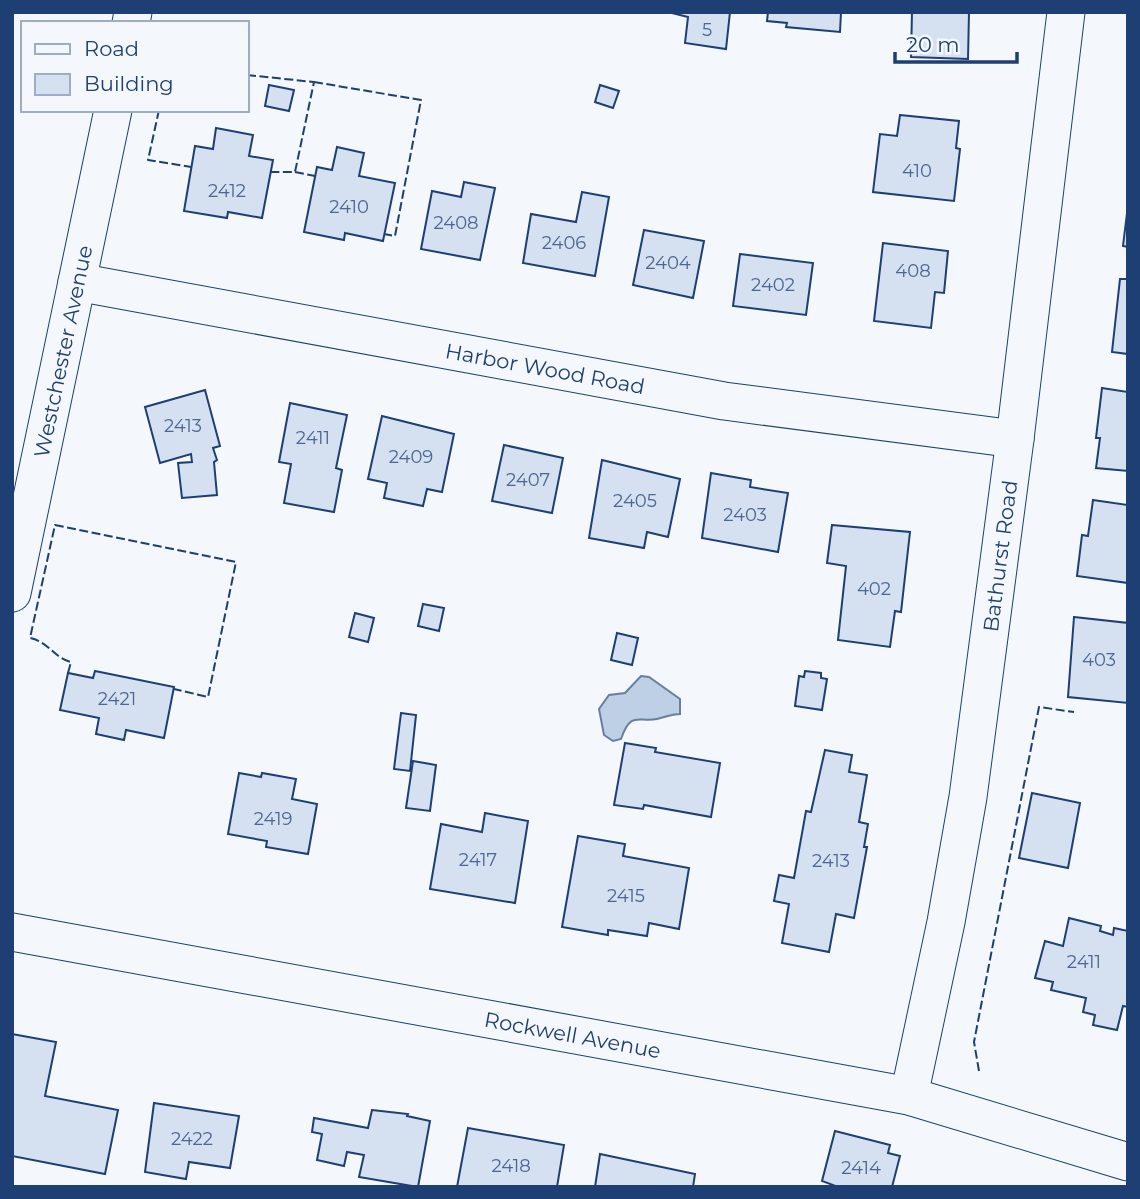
<svg xmlns="http://www.w3.org/2000/svg" width="1140" height="1199" font-family="Montserrat,sans-serif">
<style>
.water{fill:#bed0e5;stroke:#687fa3;stroke-width:2}
.building{fill:#d5e0f0;stroke:#1d3f73;stroke-width:2}
.lines{fill:none;stroke-linecap:round;stroke-linejoin:round}
.street-casing{stroke:#1d3f73;stroke-width:39}
.street{stroke:#f4f7fb;stroke-width:37}
.fence{stroke:#1d3f73;stroke-width:2;stroke-dasharray:9 3.5;stroke-linecap:butt}
.labels{text-anchor:middle;dominant-baseline:central;stroke-width:5;stroke-linejoin:round;paint-order:stroke}
.number-label{font-size:18px;fill:#4b6792}
.street-label{font-size:21px;fill:#1d3f73;stroke:#f4f7fb}
</style>
<rect width="100%" height="100%" fill="#f4f7fb"/>
<!-- water -->
<path class="water" d="M641 676 649 677 680 699V714C670 714 666 717 657 719 639 723 631 710 621 739L613 741 604 735 599 709 609 695 625 693Z"/>
<!-- building -->
<g class="building">
<path d="M668 12H730L726 49 685 43 688 17Z"/>
<path d="M768 12H841L840 32 786 27 787 23 767 21Z"/>
<path d="M912 12H969L968 59 911 57Z"/>
<path d="M269 85 294 90 289 111 265 106Z"/>
<path d="M600 85 619 91 613 108 595 102Z"/>
<path d="M900 115 959 121 956 148 960 149 954 201 873 192 880 134 897 136Z"/>
<path d="M216 128 253 135 249 156 273 160 262 218 228 212 227 218 184 211 195 146 213 149Z"/>
<path d="M337 147 364 153 359 176 395 183 383 241 345 233 344 240 304 232 317 167 332 170Z"/>
<path d="M464 182 495 188 480 260 421 249 432 191 461 197Z"/>
<path d="M582 192 609 197 595 276 523 263 531 214 576 222Z"/>
<path d="M1128 205V247L1123 246Z"/>
<path d="M644 230 704 241 693 298 633 285Z"/>
<path d="M883 243 948 251 944 293 935 292 931 328 874 321Z"/>
<path d="M740 254 813 263 806 315 733 306Z"/>
<path d="M1120 279H1128V354L1112 352Z"/>
<path d="M1102 388 1128 392V471L1096 468 1100 438H1096Z"/>
<path d="M205 390 220 446 213 448 217 460 214 462 217 495 182 498 178 463 192 462 191 454 160 463 145 407Z"/>
<path d="M290 403 347 415 336 468 342 470 334 512 284 503 291 464 279 462Z"/>
<path d="M382 416 454 434 442 492 427 489 423 506 384 498 387 483 368 479Z"/>
<path d="M504 445 563 458 552 513 492 501Z"/>
<path d="M602 460 680 479 668 537 647 532 644 548 589 538Z"/>
<path d="M711 473 751 480 750 487 788 493 778 552 702 538Z"/>
<path d="M1093 500 1128 505V583L1077 576 1082 535 1088 536Z"/>
<path d="M832 525 910 532 901 612 895 611 890 647 838 640 846 566 827 563Z"/>
<path d="M423 604 444 608 439 631 418 626Z"/>
<path d="M355 613 374 618 368 642 349 637Z"/>
<path d="M1074 617 1128 623V703L1068 697Z"/>
<path d="M617 633 638 638 632 665 611 660Z"/>
<path d="M95 671 174 687 164 738 126 730 124 740 96 734 99 718 60 710 68 673 93 678Z"/>
<path d="M805 671 821 673V678L827 679 822 710 795 706 799 676 804 677Z"/>
<path d="M401 713 416 715 410 771 394 769Z"/>
<path d="M625 743 656 748 655 752 720 763 711 817 644 805 643 809 614 805Z"/>
<path d="M825 750 852 755 849 772 867 775 859 822 868 824 864 847H867L854 918 836 914 829 952 782 943 789 904 774 901 779 875 794 878 806 811 811 812Z"/>
<path d="M413 761 436 765 430 811 406 808Z"/>
<path d="M239 773 261 777 262 773 296 779 292 799 317 804 308 854 266 847 267 841 228 834Z"/>
<path d="M1032 793 1080 803 1068 868 1019 858Z"/>
<path d="M485 813 528 821 515 903 430 889 441 824 482 832Z"/>
<path d="M578 836 625 844 623 856 689 868 679 929 649 923 647 936 608 930V935L562 927Z"/>
<path d="M1069 918 1101 926 1100 931 1113 935 1114 928 1128 931V1007L1123 1006 1117 1030 1093 1025 1095 1015 1083 1012 1086 998 1051 990 1053 982 1035 978 1045 941 1063 946Z"/>
<path d="M12 1034 56 1042 45 1096 118 1110 105 1174 12 1156Z"/>
<path d="M154 1103 239 1116 230 1168 189 1162 186 1179 145 1172Z"/>
<path d="M372 1110 408 1114 407 1116 430 1121 418 1187 359 1177 364 1155 347 1152 344 1166 317 1160 322 1134 312 1132 314 1118 368 1128Z"/>
<path d="M468 1128 564 1145 557 1187H457Z"/>
<path d="M835 1131 890 1145 888 1153 900 1156 892 1187H838L822 1181Z"/>
<path d="M600 1154 695 1174 693 1187H595Z"/>
</g>
<g class="lines">
<!-- street casing -->
<g class="street-casing">
<g id="street">
<path d="M131 23 133 12"/>
<path id="s1" d="M77 282 724 401 1015 439"/>
<path id="s2" d="M12 593 113 110"/>
<path id="s3" d="M12 932 909 1096 1128 1162"/>
<path id="s4" d="M909 1096 946 922 968 797 1015 439 1066 12"/>
</g>
</g>
<!-- street -->
<use href="#street" class="street"/>
<!-- fence -->
<g class="fence">
<path d="M247 75 314 82 295 172H270"/>
<path d="M314 82 421 100 395 236 384 234"/>
<path d="M159 110 148 160 191 167"/>
<path d="M295 172 315 176"/>
<path d="M68 673 71 662C54 658 49 642 30 638L55 525 236 562 208 697 174 689"/>
<path d="M979 1071 974 1042 1039 707 1074 712"/>
</g>
</g>
<g class="labels">
<!-- number labels -->
<g class="number-label">
<text x="707" y="30">5</text>
<text x="917" y="171">410</text>
<text x="227" y="191">2412</text>
<text x="349" y="207">2410</text>
<text x="456" y="223">2408</text>
<text x="564" y="243">2406</text>
<text x="668" y="263">2404</text>
<text x="913" y="271">408</text>
<text x="773" y="285">2402</text>
<text x="183" y="426">2413</text>
<text x="313" y="438">2411</text>
<text x="411" y="457">2409</text>
<text x="528" y="480">2407</text>
<text x="635" y="501">2405</text>
<text x="745" y="515">2403</text>
<text x="874" y="589">402</text>
<text x="1099" y="660">403</text>
<text x="117" y="699">2421</text>
<text x="273" y="819">2419</text>
<text x="478" y="860">2417</text>
<text x="831" y="861">2413</text>
<text x="626" y="896">2415</text>
<text x="1084" y="962">2411</text>
<text x="192" y="1139">2422</text>
<text x="511" y="1166">2418</text>
<text x="861" y="1168">2414</text>
</g>
<!-- street labels -->
<g class="street-label">
<text stroke="none"><textPath href="#s2" startOffset="247">Westchester Avenue</textPath></text>
<text stroke="none"><textPath href="#s1" startOffset="476">Harbor Wood Road</textPath></text>
<text stroke="none"><textPath href="#s4" startOffset="548">Bathurst Road</textPath></text>
<text stroke="none"><textPath href="#s3" startOffset="570">Rockwell Avenue</textPath></text>
</g>
</g>
<!-- border -->
<rect width="1140" height="1199" fill="none" stroke="#1d3f73" stroke-width="28"/>
<!-- legend -->
<rect x="21" y="21" width="228" height="91" fill="#f4f7fb" stroke="#9eadc5" stroke-width="2"/>
<rect x="35" y="44" width="35" height="10" fill="#f4f7fb" stroke="#9eadc5" stroke-width="2"/>
<text x="84" y="56" font-size="21" fill="#1d3f73">Road</text>
<rect x="35" y="74" width="35" height="21" fill="#d5e0f0" stroke="#9eadc5" stroke-width="2"/>
<text x="84" y="91" font-size="21" fill="#1d3f73">Building</text>
<!-- scale -->
<path d="M895 52v10h122v-10" fill="none" stroke="#1d3f73" stroke-width="3.5"/>
<text x="906" y="52" font-size="21" fill="#1d3f73" stroke="#f4f7fb" stroke-width="5" paint-order="stroke">20 m</text>
</svg>
